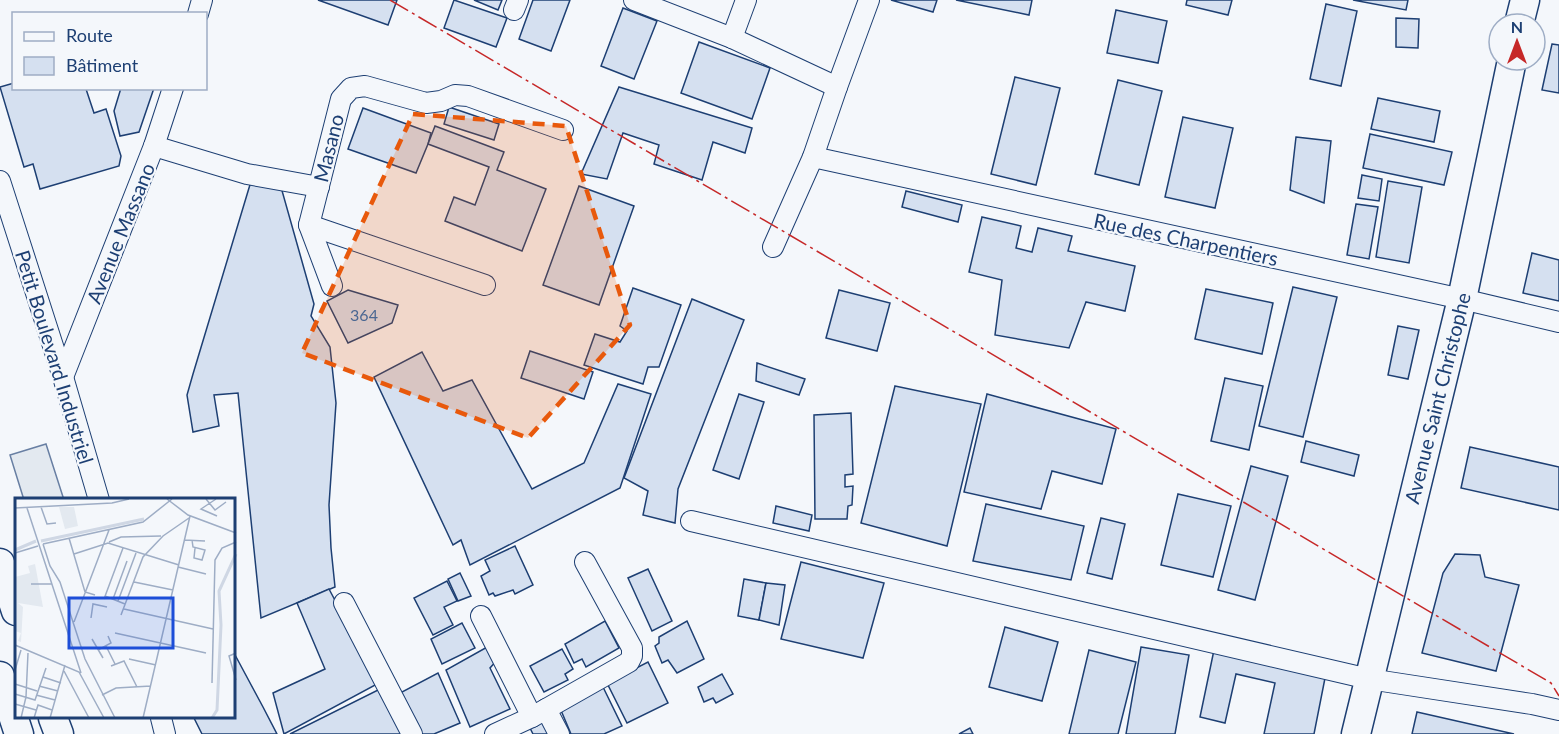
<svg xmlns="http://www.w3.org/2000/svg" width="1559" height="734" font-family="Lato,sans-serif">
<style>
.green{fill:#e3e9f0;stroke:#687fa3;stroke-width:1.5}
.building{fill:#d5e0f0;stroke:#1d3f73;stroke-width:1.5}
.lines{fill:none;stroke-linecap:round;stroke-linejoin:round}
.street-casing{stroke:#1d3f73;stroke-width:22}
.secondary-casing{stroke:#1d3f73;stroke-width:31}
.street{stroke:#f4f7fb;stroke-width:20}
.secondary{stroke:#f4f7fb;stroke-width:28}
.power{stroke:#c62828;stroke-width:1.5;stroke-dasharray:21 4.5 3 4.5;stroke-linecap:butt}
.marked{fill:#e8590c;fill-opacity:0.2;stroke:#e8590c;stroke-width:4.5;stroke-dasharray:12 8;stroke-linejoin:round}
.labels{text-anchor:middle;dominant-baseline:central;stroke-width:4.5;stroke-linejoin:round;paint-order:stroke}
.number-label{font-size:16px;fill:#4b6792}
.street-label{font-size:20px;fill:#1d3f73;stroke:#f4f7fb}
.inset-river{fill:none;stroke:#cfd7e4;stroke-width:3}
.inset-road{fill:none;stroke:#9eadc5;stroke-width:1.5}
.view{fill:#1d4ed8;fill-opacity:0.15;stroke:#1d4ed8;stroke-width:3}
.inset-edge{fill:none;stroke:#1d3f73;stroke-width:3}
</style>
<rect width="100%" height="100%" fill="#f4f7fb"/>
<!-- green -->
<path class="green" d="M46 444 64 500H24L10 455Z"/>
<!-- building -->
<g class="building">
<path d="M318 0H397L388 25Z"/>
<path d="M454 0 507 18 496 47 444 28Z"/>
<path d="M474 0H502L498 10Z"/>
<path d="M533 0H570L551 51 519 39Z"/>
<path d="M891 0H937L933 12Z"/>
<path d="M956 0H1032L1029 15Z"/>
<path d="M1187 0H1232L1228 15 1186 5Z"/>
<path d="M1353 0H1408L1406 10Z"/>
<path d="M1326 4 1357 11 1341 86 1310 79Z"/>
<path d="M623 8 657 21 634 79 601 66Z"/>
<path d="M1116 10 1167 21 1158 63 1107 53Z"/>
<path d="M1396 18 1419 19 1418 48 1396 47Z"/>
<path d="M699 42 770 68 752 119 681 93Z"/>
<path d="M1552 44 1559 45V93L1542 90Z"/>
<path d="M1015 77 1060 88 1036 185 991 174Z"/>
<path d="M1118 80 1162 91 1139 185 1095 174Z"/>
<path d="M14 83V88L86 89 94 113 106 109 121 156 119 166 40 189 33 164 24 167 0 87Z"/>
<path d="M619 87 752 128 745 153 713 142 702 180 654 164 659 145 623 133 607 179 581 174Z"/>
<path d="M121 88H154L139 132 120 136 114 111Z"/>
<path d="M1378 98 1440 111 1434 142 1371 129Z"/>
<path d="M449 107 499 124 494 140 444 124Z"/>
<path d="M363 108 431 133 428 144 416 173 348 149Z"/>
<path d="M1183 117 1233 128 1215 208 1165 197Z"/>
<path d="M435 126 504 152 497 170 546 189 522 251 445 221 454 197 475 205 489 167 428 144Z"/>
<path d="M1370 134 1452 152 1444 185 1363 168Z"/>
<path d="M1296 137 1331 141 1324 203 1290 190Z"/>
<path d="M1362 175 1382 179 1379 201 1358 198Z"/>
<path d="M252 178 281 187 314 304 311 316 330 347 336 403 329 505 331 548 335 587 261 618 238 393 214 395 219 426 193 432 187 395 193 374Z"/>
<path d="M1388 181 1422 187 1409 263 1376 257Z"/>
<path d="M579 186 634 206 599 305 543 285Z"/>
<path d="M906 191 962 205 958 222 902 207Z"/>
<path d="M1356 204 1378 207 1369 259 1347 255Z"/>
<path d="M982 217 1021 226 1016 248 1032 252 1038 228 1072 236 1068 251 1135 266 1125 311 1086 302 1069 348 995 335 1002 280 969 272Z"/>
<path d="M1532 253 1559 260V301L1523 293Z"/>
<path d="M1293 287 1337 297 1303 437 1259 426Z"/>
<path d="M633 288 681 305 659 367H648L643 384 584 365 595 334 620 342 627 331 620 326Z"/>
<path d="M1206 289 1273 303 1262 354 1195 339Z"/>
<path d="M348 290 398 305 392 323 348 343 327 301Z"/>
<path d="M839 290 890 303 877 351 826 338Z"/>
<path d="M692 299 744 320 678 489 675 523 643 515 648 491 624 478Z"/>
<path d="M1398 326 1419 330 1408 379 1388 375Z"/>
<path d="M530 351 593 372 584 399 521 378Z"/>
<path d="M422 352 443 391 472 380 532 489 584 463 618 384 651 394 620 488 470 565 461 540 453 545 374 377Z"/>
<path d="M757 363 805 379 799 395 756 381Z"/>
<path d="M1225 378 1263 386 1249 450 1211 441Z"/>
<path d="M895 386 981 404 947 546 861 523Z"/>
<path d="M739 394 764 402 739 479 713 470Z"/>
<path d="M987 394 1116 429 1102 484 1052 471 1041 509 964 492Z"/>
<path d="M851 413 853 474 845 475V487L853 486 852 505 848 506 847 519H815L814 415Z"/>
<path d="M1306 441 1359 455 1354 476 1301 462Z"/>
<path d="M1470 447 1559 467V510L1461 488Z"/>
<path d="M1251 466 1288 476 1255 600 1218 590Z"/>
<path d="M1178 494 1231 506 1213 577 1161 565Z"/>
<path d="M986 504 1084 526 1071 580 973 561Z"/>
<path d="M776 506 812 515 809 531 773 523Z"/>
<path d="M1101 518 1125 524 1112 579 1087 573Z"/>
<path d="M515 546 533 585 515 594 513 590 495 596 493 593 489 595 481 576 490 571 485 560Z"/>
<path d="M1455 554 1480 555 1485 577 1519 585 1496 671 1422 653 1443 573Z"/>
<path d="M801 562 884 583 863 658 781 639Z"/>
<path d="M648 569 672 621 652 631 628 578Z"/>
<path d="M460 573 471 596 458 601 448 579Z"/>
<path d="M744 579 766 583 759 620 738 616Z"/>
<path d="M447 581 457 601 444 607 453 625 433 635 414 598Z"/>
<path d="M766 583 785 585 779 625 759 620Z"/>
<path d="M329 589 379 683 284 734 273 693 325 669 297 603Z"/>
<path d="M605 621 619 648 586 667 582 659 574 663 565 644Z"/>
<path d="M687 621 704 659 677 673 668 660 662 663 655 646 659 643V637Z"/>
<path d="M462 623 475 648 442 664 431 639Z"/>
<path d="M1005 627 1058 642 1042 701 989 687Z"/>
<path d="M489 646 499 658 490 668 510 709 470 727 446 670Z"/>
<path d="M1141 647 1189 655 1175 734H1126Z"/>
<path d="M562 649 573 669 565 674 568 680 544 692 530 666Z"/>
<path d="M1089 650 1136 662 1118 734H1069Z"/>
<path d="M1214 650 1326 673 1314 734H1264L1275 683 1236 674 1225 723 1200 717Z"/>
<path d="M234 653 263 707 277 734H202L194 718H234Z"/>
<path d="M648 662 668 703 627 723 607 683Z"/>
<path d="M438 673 460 723 434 734H420L400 693Z"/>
<path d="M722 674 733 694 716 703 713 698 704 702 698 687Z"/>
<path d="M602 685 622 726 604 734H571L560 708Z"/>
<path d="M382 688 406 734H290Z"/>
<path d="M1417 712 1514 734H1412Z"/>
<path d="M544 717 552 734H533L528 724Z"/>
<path d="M970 728 973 734H959Z"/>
</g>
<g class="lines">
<!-- street casing -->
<g class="street-casing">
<g id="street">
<path d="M634 0 732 38 837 87"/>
<path d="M514 10 518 0"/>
<path d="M198 14 202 0"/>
<path d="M732 38 746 0"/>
<path d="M154 146 247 174 319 187"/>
<path d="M813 157 1462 299 1559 322"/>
<path d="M0 181 63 377 99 500"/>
<path d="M309 225 485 285"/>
<path d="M773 247 813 157 837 87 869 0"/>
<path d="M332 286 309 225 341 99 351 88 365 86 426 103 441 101 455 95 468 96 563 130"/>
<path d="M63 377 154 146 173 88"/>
<path d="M691 521 1369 679 1532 704 1559 710"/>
<path d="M344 603 412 734"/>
<path d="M481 616 532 717"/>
<path d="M546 709 559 734"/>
<path d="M161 718 165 734"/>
<path d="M495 734 532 717 629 662 632 656V648L585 562"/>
</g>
</g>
<!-- secondary casing -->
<g class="secondary-casing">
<g id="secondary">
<path d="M1519 24 1525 0"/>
<path d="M0 563 16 611"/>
<path d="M0 676 19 734"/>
<path d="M53 718 59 734"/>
<path d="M1356 734 1462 299 1512 60"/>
</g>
</g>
<!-- street -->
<use href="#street" class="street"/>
<!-- secondary -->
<use href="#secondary" class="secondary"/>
<!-- power -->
<path class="power" d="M390 0 1551 683 1559 696"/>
</g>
<!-- marked area -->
<path class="marked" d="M413 114 566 126 630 325 528 438 302 353Z"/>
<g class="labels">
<!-- number labels -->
<g class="number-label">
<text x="364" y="314">364</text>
</g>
<!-- street labels -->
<g class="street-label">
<text transform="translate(328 148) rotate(-76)">Masano</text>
<text transform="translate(120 233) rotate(-68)">Avenue Massano</text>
<text transform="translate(1186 239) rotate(12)">Rue des Charpentiers</text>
<text transform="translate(55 357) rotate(73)">Petit Boulevard Industriel</text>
<text transform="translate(1437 398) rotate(-76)">Avenue Saint Christophe</text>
</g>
</g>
<!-- overview -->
<g transform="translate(15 498)">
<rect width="220" height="220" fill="#f4f7fb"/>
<path d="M44 9H59L63 28 50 31ZM20 66 28 109 3 105 8 109 6 144 3 143 6 135 0 133V79L15 75 13 68Z" fill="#e3e9f0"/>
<path class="inset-river" d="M26 43 129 21M0 52 21 43M197 220 202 212 206 127 204 93 221 56"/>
<path class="inset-road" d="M152 1 173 17 221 35M191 1 200 12 211 4M201 1 186 11 202 18M26 9 32 26 41 25M0 10 97 5 114 1M12 10 66 175M54 40 70 94 80 97M169 42 190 43M177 42 178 49 190 52 187 62 179 60 180 50M94 44 106 39 146 38M28 46 35 68 45 84 70 161 100 220M28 46 128 24 157 1M0 55 23 48M59 56 93 45 164 67M163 69 191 76M119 84 158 92M16 86H37M90 98 110 106M89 101 108 50M98 101 112 63M103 103 121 55M109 111 198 131M106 117 128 59 148 38 174 20M76 120 78 106 92 109M59 124 94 32M100 135 191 155M77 141 88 160M0 147 64 174 89 220M91 148 100 166M83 152 96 145 93 138M221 155 214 158 221 182M114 161 141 167M96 168 109 163 122 189M0 172 6 152M49 173 74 220M28 179 46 185M197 185 200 62 207 50 221 44M0 186 22 193M24 188 43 193M0 196 20 202 31 170M21 197 40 202M87 197 101 190 136 188M0 206 21 212M6 220 11 199 13 155M19 220 23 207 37 212M35 220 50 167M128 220 175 18"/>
<path class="view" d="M54 100H158V150H54Z"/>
<rect width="220" height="220" class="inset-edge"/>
</g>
<!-- legend -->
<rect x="12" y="12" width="195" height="78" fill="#f4f7fb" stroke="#9eadc5" stroke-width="1.5"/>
<rect x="24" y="32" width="30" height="9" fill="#f4f7fb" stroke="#9eadc5" stroke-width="1.5"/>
<text x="66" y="42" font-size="18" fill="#1d3f73">Route</text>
<rect x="24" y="57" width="30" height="18" fill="#d5e0f0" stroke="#9eadc5" stroke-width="1.5"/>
<text x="66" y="72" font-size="18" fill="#1d3f73">Bâtiment</text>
<!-- north arrow -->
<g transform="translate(1517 42)"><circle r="28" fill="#f4f7fb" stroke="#9eadc5" stroke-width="1.5"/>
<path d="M0-4.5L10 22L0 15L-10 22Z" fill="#c62828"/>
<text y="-9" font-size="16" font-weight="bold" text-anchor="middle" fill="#1d3f73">N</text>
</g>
</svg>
